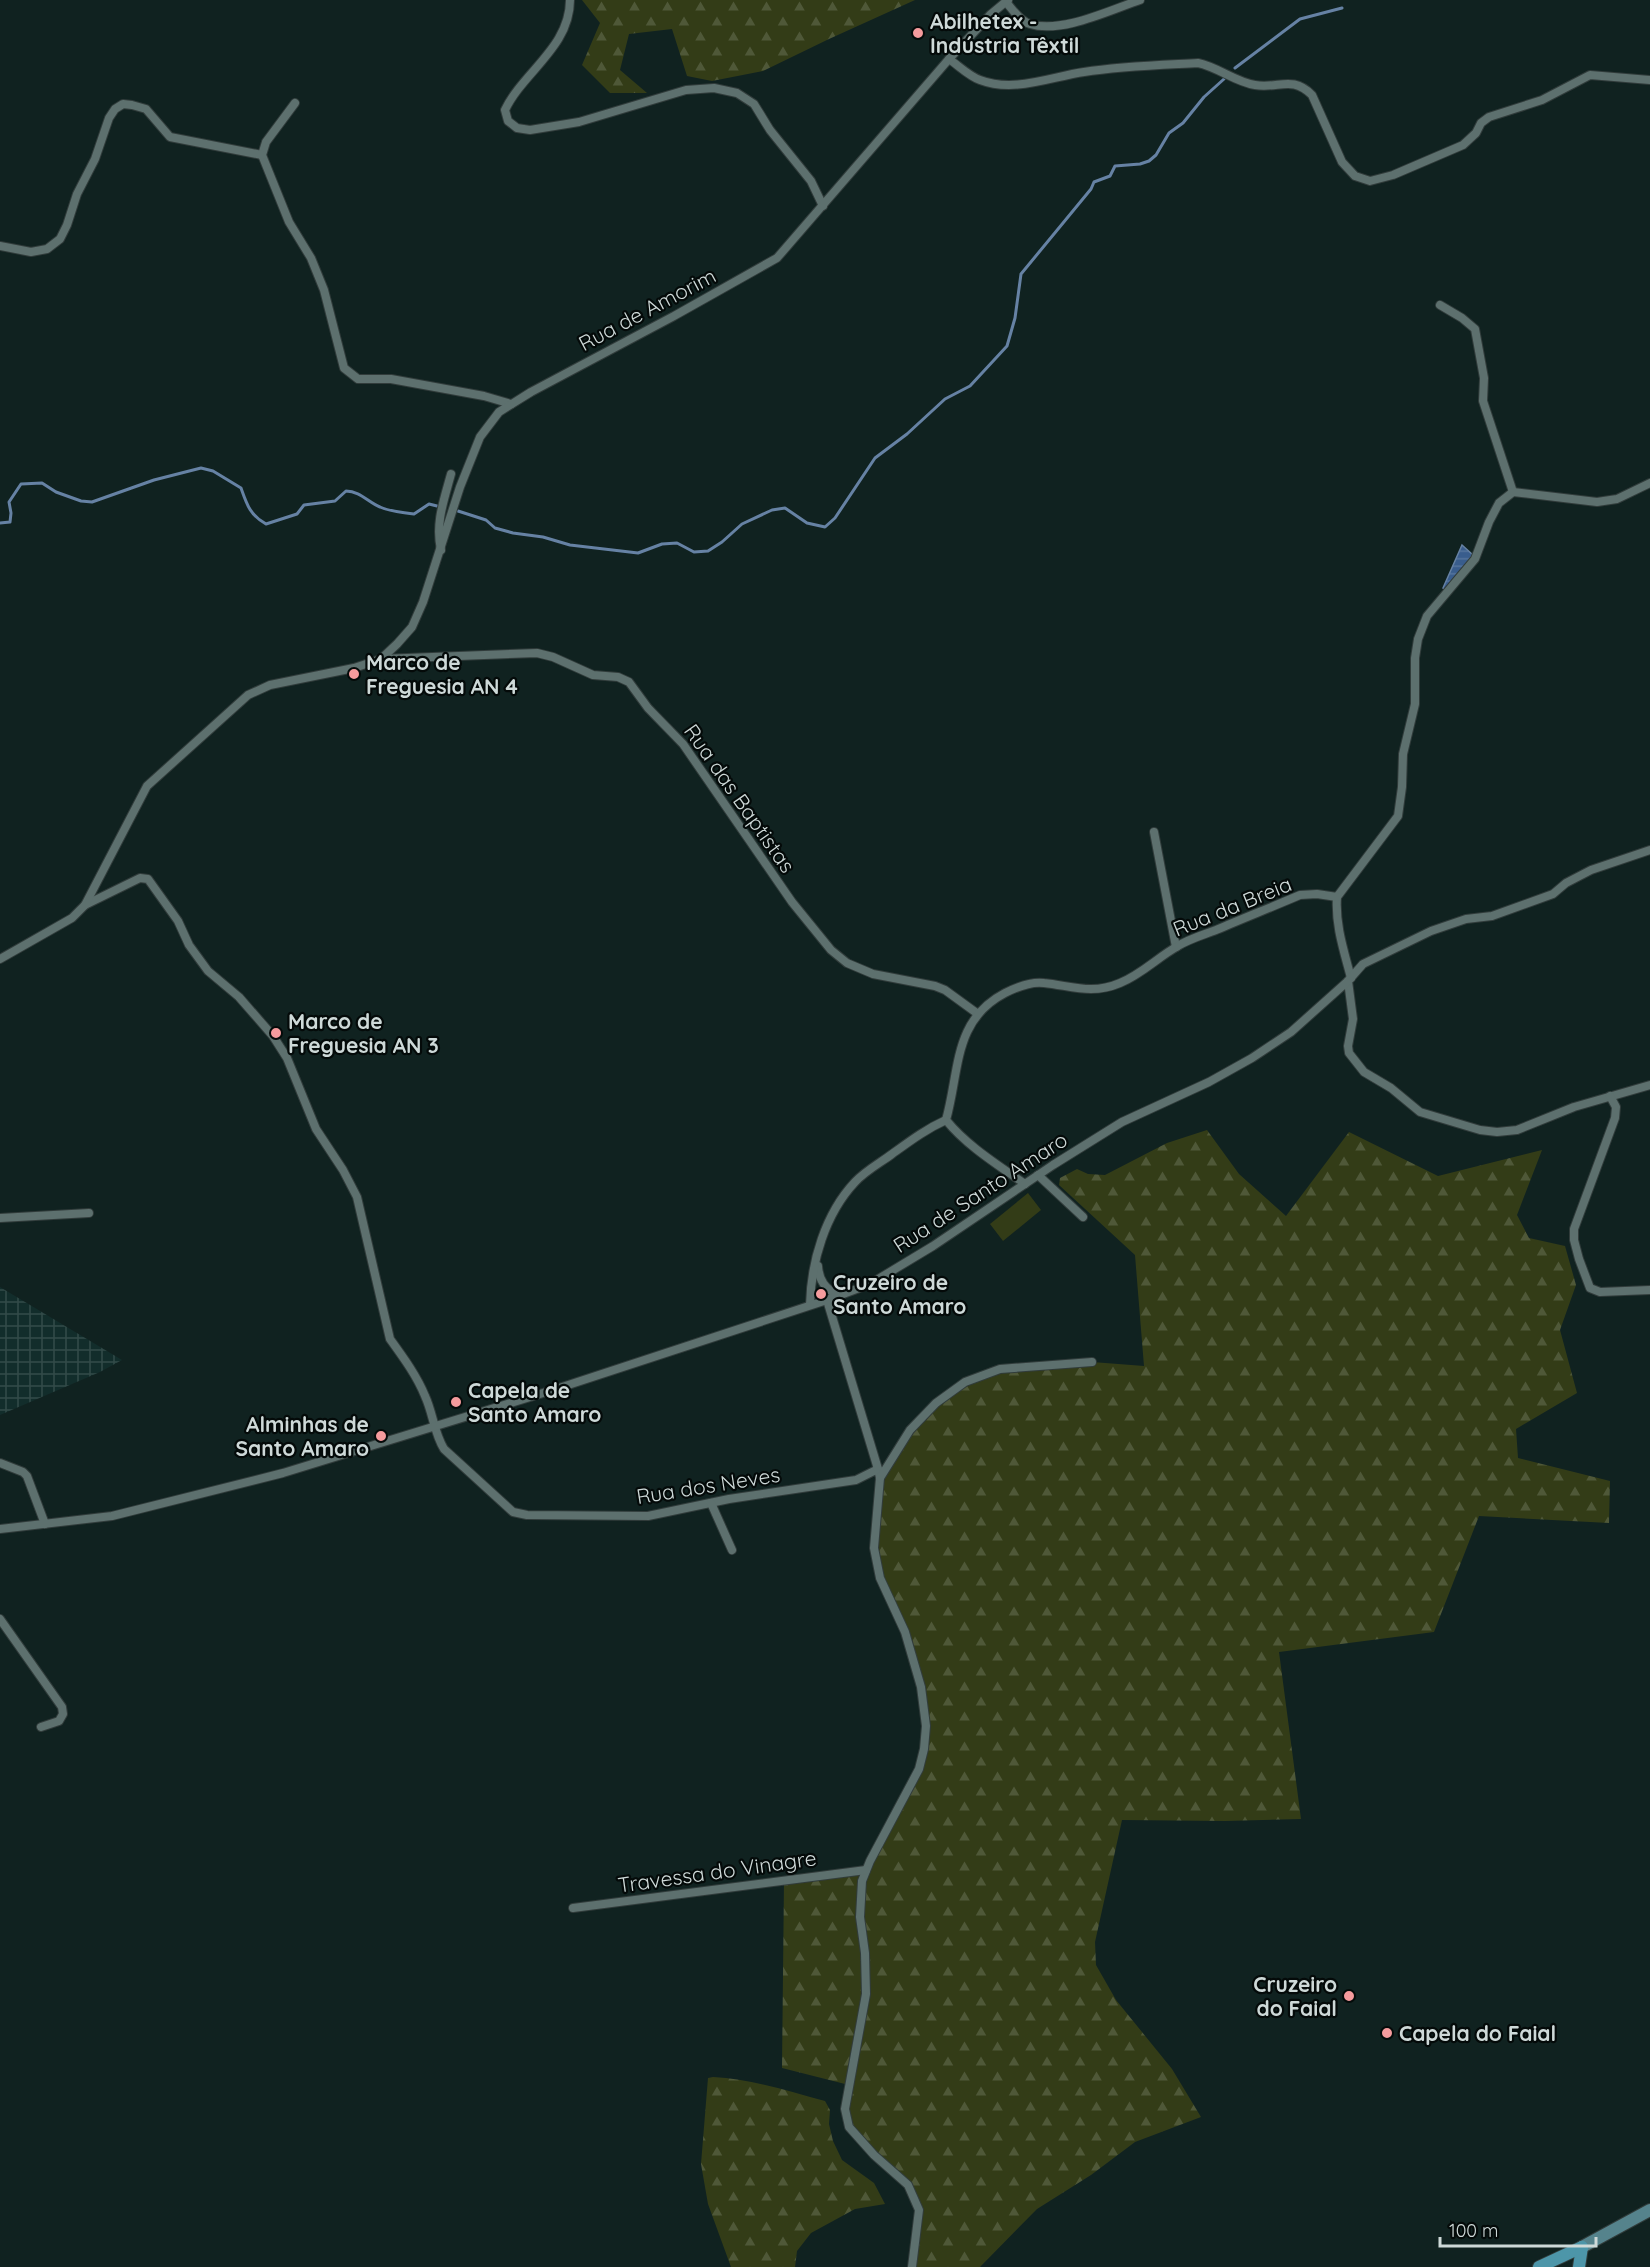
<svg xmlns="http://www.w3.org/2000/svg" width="1650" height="2267" font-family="Quicksand,sans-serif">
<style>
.industrial{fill:url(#industrial-grid)}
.forest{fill:url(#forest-firs)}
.pitch{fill:#333c17}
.water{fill:url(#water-rules);stroke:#6682a4;stroke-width:1.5}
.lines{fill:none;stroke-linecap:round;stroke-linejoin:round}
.stream{stroke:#6682a4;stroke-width:3}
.street-casing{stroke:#313c3b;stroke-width:10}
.secondary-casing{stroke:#313c3b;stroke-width:14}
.primary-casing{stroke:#313c3b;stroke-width:14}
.street{stroke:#5d706e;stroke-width:8}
.secondary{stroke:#55838c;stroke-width:12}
.primary{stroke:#4d96a9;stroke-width:12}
.poi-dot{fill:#f59b9d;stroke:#040a09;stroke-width:2}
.labels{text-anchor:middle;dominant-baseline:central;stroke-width:4.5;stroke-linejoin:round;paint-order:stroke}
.poi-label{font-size:21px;font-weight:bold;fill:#ced9d8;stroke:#040a09;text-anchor:start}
.street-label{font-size:21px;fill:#ced9d8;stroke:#040a09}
</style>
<defs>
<pattern id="industrial-grid" width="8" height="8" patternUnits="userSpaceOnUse" patternTransform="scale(1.5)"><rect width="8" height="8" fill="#122d2b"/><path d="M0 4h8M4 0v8" fill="none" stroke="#334b49"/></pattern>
<pattern id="forest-firs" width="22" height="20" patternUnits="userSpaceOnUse" patternTransform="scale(1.5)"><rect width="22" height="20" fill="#333c17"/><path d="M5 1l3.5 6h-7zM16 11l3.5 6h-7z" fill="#4f5838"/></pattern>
<pattern id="water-rules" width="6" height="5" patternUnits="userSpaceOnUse" patternTransform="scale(1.5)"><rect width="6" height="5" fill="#395d8d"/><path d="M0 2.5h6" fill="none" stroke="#54749c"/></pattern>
</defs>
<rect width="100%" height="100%" fill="#102220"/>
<!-- industrial -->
<path class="industrial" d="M0 1287 20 1299 122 1360 100 1372 0 1415Z"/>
<!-- forest -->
<g class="forest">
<path d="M582 0H915L829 39 763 71 712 81 687 76 672 29 629 34 620 70 647 93H610L582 65 600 23Z"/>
<path d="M1207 1130 1239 1174 1286 1216 1349 1132 1438 1176 1542 1150 1517 1215 1529 1238 1565 1246 1576 1285 1560 1330 1577 1393 1516 1429 1518 1458 1610 1481 1609 1523 1479 1516 1434 1632 1279 1652 1301 1819 1225 1821 1122 1820 1095 1942 1096 1965 1116 2000 1172 2069 1201 2117 1135 2142 1091 2175 1037 2209 980 2267H912L919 2210 908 2185 849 2127 845 2109 849 2085 782 2068 784 1881 866 1870 919 1769 924 1749 921 1687 905 1632 880 1578 874 1548 880 1478 910 1430 965 1382 1000 1369 1092 1362 1144 1366 1135 1255 1059 1185 1060 1178 1077 1169 1088 1174 1105 1175 1167 1143Z"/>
<path d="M713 2077C752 2079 788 2091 825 2101L830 2110 829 2124 833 2141 842 2160 874 2183 885 2204 855 2209 811 2233 797 2251 795 2267H731L708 2204 701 2164 708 2078Z"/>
</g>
<!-- pitch -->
<path class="pitch" d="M1028 1193 1041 1210 1003 1241 990 1224Z"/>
<!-- water -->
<path class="water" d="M1462 545 1473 555 1445 590 1443 588Z"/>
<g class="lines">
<!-- stream -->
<g class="stream">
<path d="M1235 68 1300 19 1342 8"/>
<path d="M458 511 486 520 495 528 513 533 543 537 570 545 638 553 662 544 677 543 694 552 708 551 722 542 742 524 772 510 785 508 807 523 825 527 835 518 875 458 907 434 945 399 970 386 1007 346 1015 318 1021 274 1091 189 1094 182 1110 176 1115 166 1140 164 1149 161 1156 155 1169 133 1183 123 1204 97 1224 79"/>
<path d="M0 523 10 522 11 513 9 502 21 484 42 483 56 492 81 501 92 502 154 480 201 468 213 471 241 488C247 505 250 515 266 524L297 514 304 505 335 501 346 491C360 491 368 502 380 507 391 512 402 512 414 514L429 504 437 506"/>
</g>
<!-- street casing -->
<g class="street-casing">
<g id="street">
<path d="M570 0C570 47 523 72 505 110L508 121 517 128 530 130 579 122 686 90 714 88 737 93 754 104 770 130 811 181 823 206"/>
<path d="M1006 2C1013 10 1020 21 1030 24 1061 34 1110 10 1140 0"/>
<path d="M949 59C959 66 969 76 980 80 1014 93 1050 77 1084 72 1121 66 1160 65 1198 63 1218 67 1235 82 1255 85 1279 89 1292 75 1312 95L1342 162 1355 176 1370 181 1393 175 1463 145 1476 133 1481 123 1489 117 1542 100 1590 75 1650 80"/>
<path d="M295 103 266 142 262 155 289 222 311 258 324 290 344 368 358 379H391L484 396 511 404"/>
<path d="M0 246 31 252 47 249 60 239 67 225 77 194 95 159 109 118 115 109 123 104 132 105 146 109 170 137 262 155"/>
<path d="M1440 305 1462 318 1475 329 1484 378 1483 401 1513 492"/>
<path d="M441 550C435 523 444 500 451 474"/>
<path d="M381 659 537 653 553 657 593 675 618 677 629 682 648 708 683 744 792 902 831 950 847 963 873 974 935 986 945 990 978 1014"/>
<path d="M1154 832 1176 947"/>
<path d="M85 905 140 878 148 879 178 921 189 945 208 971 239 997 273 1036 287 1058 316 1129 343 1170 357 1197 390 1339C403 1357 417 1376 425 1396 433 1413 434 1433 444 1449L513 1512 527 1515 648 1516 729 1499 856 1480 878 1469"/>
<path d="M0 959 72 918 85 905 147 786 248 695 270 685 354 668 381 659 397 644 412 627 423 602 460 487 480 437 499 412 531 392 674 316 777 258 949 59 991 14 1008 0"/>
<path d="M1351 978C1344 951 1335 925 1337 897L1398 816 1402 787 1403 754 1415 704V658L1418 639 1427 616 1475 559 1489 522 1499 503 1513 492 1597 502 1617 499 1650 483"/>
<path d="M1348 981 1353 1019 1348 1046 1349 1053 1364 1072 1391 1088 1420 1112 1480 1130 1497 1132 1517 1130 1574 1107 1650 1085"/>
<path d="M1610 1096 1616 1107 1615 1118 1574 1229V1240L1579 1259 1590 1288 1600 1292 1650 1290"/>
<path d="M1038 1175 1083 1217"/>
<path d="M1025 1184C998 1165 967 1146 946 1120 960 1070 953 1020 1005 993 1017 987 1031 981 1044 983 1072 986 1092 995 1120 983 1142 974 1158 957 1178 946 1189 939 1203 935 1216 930 1244 918 1272 907 1300 895L1317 894 1337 897"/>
<path d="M0 1218 89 1213"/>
<path d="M818 1266C819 1281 825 1288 838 1296"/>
<path d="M827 1300 878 1469 880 1478 874 1548 880 1578 905 1632 921 1687 926 1726 924 1749 919 1769 870 1861 862 1881 860 1917 865 1953 866 1994 845 2109 849 2127 874 2155 908 2185 919 2210 912 2267"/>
<path d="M810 1305C811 1262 825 1214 855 1182 865 1171 880 1163 892 1154 910 1141 926 1129 946 1120"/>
<path d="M0 1463 23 1472 27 1476 45 1524"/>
<path d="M880 1478 910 1430 936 1403 965 1382 1000 1369 1092 1362"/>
<path d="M711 1503 732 1550"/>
<path d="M0 1529 112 1516 283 1473 556 1389 827 1300 870 1284 933 1246 1053 1165 1122 1122 1209 1082 1252 1058 1291 1032 1348 981 1363 964 1431 931 1466 919 1492 916 1553 894 1566 883 1591 870 1650 850"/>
<path d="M0 1619 62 1707 63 1714 59 1721 41 1727"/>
<path d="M573 1908 866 1870"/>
</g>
</g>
<!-- secondary casing -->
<g class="secondary-casing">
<path id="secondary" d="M1582 2247 1650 2210"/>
</g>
<!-- primary casing -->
<g class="primary-casing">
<g id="primary">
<path d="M1539 2267 1582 2247"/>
<path d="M1579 2267 1582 2247"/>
</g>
</g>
<!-- street -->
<use href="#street" class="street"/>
<!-- secondary -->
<use href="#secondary" class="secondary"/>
<!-- primary -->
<use href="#primary" class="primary"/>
</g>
<!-- markers -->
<g class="poi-dot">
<circle cx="918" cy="33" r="6"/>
<circle cx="354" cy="674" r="6"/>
<circle cx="276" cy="1033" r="6"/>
<circle cx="821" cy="1294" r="6"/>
<circle cx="456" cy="1402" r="6"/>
<circle cx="381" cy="1436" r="6"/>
<circle cx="1349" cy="1996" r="6"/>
<circle cx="1387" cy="2033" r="6"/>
</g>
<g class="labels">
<!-- poi labels -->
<g class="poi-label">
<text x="930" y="21">Abilhetex -<tspan x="930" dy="24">Indústria Têxtil</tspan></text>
<text x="366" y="662">Marco de<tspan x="366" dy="24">Freguesia AN 4</tspan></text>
<text x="288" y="1021">Marco de<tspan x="288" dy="24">Freguesia AN 3</tspan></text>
<text x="833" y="1282">Cruzeiro de<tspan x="833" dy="24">Santo Amaro</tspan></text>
<text x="468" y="1390">Capela de<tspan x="468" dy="24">Santo Amaro</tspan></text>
<text x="369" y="1424" text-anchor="end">Alminhas de<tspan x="369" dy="24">Santo Amaro</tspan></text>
<text x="1337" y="1984" text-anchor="end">Cruzeiro<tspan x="1337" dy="24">do Faial</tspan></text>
<text x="1399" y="2033">Capela do Faial</text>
</g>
<!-- street labels -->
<g class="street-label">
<text transform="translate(647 309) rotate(-28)">Rua de Amorim</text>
<text transform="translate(740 798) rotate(55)">Rua das Baptistas</text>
<text transform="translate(1232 906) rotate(-22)">Rua da Breia</text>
<text transform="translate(980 1192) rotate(-33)">Rua de Santo Amaro</text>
<text transform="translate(708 1485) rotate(-9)">Rua dos Neves</text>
<text transform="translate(717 1871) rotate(-8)">Travessa do Vinagre</text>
</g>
</g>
<!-- scale -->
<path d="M1440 2237v9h156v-9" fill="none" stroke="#ced9d8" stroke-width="3"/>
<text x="1449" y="2237" font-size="18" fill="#ced9d8" stroke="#040a09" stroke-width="4.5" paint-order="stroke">100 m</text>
</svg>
